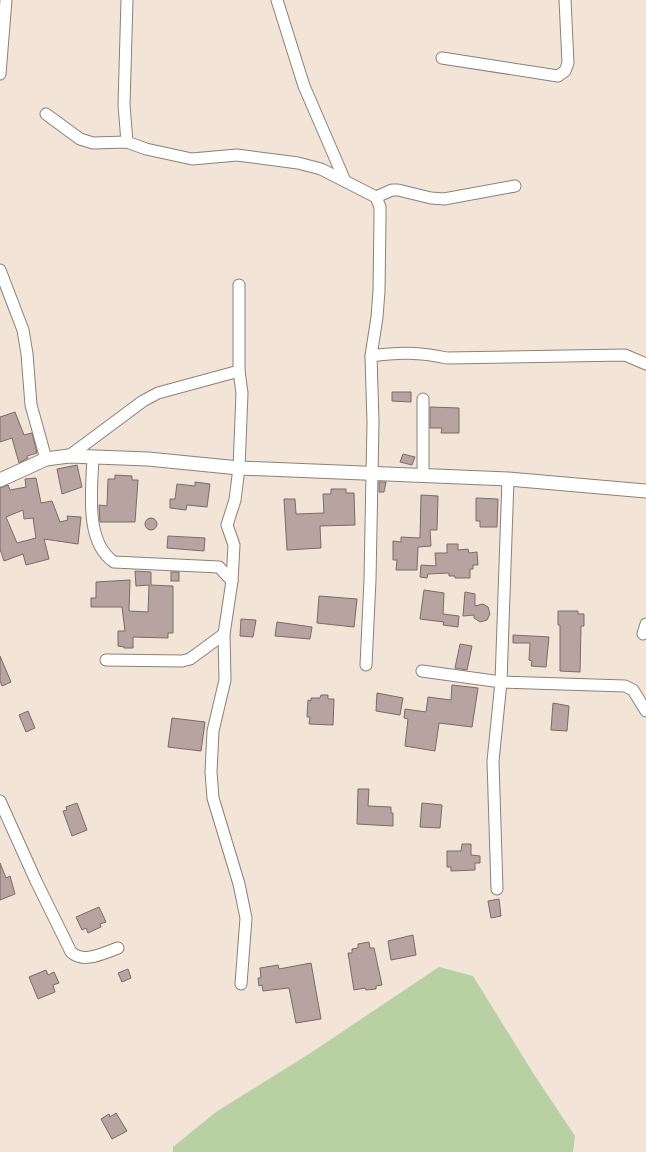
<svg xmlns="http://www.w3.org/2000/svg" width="646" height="1152" font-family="'DejaVu Sans',sans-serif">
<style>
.green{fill:#b8d0a2}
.building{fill:#b7a4a0;stroke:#7b6a65;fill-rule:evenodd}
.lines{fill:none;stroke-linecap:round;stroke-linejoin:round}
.minor-casing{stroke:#8d8075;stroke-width:13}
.tertiary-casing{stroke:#8d8075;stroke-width:15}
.minor{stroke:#fff;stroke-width:11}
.tertiary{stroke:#fff;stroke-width:13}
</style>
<rect width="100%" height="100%" fill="#f2e4d7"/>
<!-- green -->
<path class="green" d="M439 967 473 976 535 1076 575 1136 573 1152H173V1147L216 1112 309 1054Z"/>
<!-- building -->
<g class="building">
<path d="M392 392H411V402L392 401Z"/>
<path d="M430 407 459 408V433H441L442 428H430Z"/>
<path d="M15 412 24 435 32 433 37 453 27 456 28 458 19 463 12 438 0 442V417Z"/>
<path d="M403 454 415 457 412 465 400 462Z"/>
<path d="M77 465 82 487 62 494 57 469Z"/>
<path d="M115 475 132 476V480H138L135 522H100L99 505 107 506 108 479H115Z"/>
<path d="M36 478 41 503 52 501 60 522 68 520 67 516 81 517 78 544 44 539 49 559 26 565 23 554 4 561 0 549V488L8 485 10 490 26 487 25 479ZM23 510 24 519 33 518 36 538 17 543 6 517Z"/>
<path d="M195 482 210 484 207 507 187 505 186 510 170 508V499H175L177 484 195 486Z"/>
<path d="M379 482H386L384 492H379Z"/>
<path d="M331 489H346V493H354L355 525 320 526 321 548 287 550 284 499H295L296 514 324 513 323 494H331Z"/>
<path d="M421 495 438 496 437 530H430L431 546 418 547 417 570H396L397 560H393V541L401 542V537L420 538Z"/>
<path d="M476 498 498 499 497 527H480V521H476Z"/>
<circle cx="151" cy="524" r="6"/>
<path d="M168 536 205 538 204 551 167 548Z"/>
<path d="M447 544H458V550L468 549 469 553 477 552 478 565H473V569H470V578H455V576H449V573L428 574 427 578 420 577 421 565 436 566 435 553H447Z"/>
<path d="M135 571 151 572V585L173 586V633H168V638L133 637V648H124V647L118 646V631H125L122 607H91V598H96V582L130 580 129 611 148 612 149 585 136 586Z"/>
<rect x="171" y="572" width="8" height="9"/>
<path d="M424 590 444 593 443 614 459 616 458 627 443 625 444 622 420 619Z"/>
<path d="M465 592 475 594V606L483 604 488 607 490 614 487 620 480 622 474 618V615L463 616Z"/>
<path d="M319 596 357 599 354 627 317 623Z"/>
<path d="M558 611H578V614H584V626H581L580 672 560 671V625H558Z"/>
<path d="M241 619 256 620 253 637 240 636Z"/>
<path d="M277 622 312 627 310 639 275 636Z"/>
<path d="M513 635 549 637 546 667 531 666 532 661 529 660 530 643H513Z"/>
<path d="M460 644 472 646 467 670 455 668Z"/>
<path d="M0 656 11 682 2 686 0 681Z"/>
<path d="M452 685 478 688 472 727 439 723 435 751 405 746 408 719 404 718 405 709 426 712 428 697 451 700Z"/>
<path d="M377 693 403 698 400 715 376 711Z"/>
<path d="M321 695H328V699H334L333 725 309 724 310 717H307L308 700 311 701V698H320Z"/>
<path d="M553 703 569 706 567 731 551 730Z"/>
<path d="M28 711 35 728 26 732 19 715Z"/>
<path d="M172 718 205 722 201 751 168 747Z"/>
<path d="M358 789H369L368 806 391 807V813H393V826L357 824Z"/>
<path d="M77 803 87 830 72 836 63 811 67 810 66 807Z"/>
<path d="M422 803 442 805 440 828 420 827Z"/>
<path d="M462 844H471V855L480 856V863H475V870L451 871V867H447V851H461Z"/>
<path d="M0 863 6 878 10 876 15 894 0 900Z"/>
<path d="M499 899 501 916 491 918 488 901Z"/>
<path d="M99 907 106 922 100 924 101 927 88 933 86 928 82 930 76 917Z"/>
<path d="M413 935 416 955 391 960 388 941Z"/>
<path d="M369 942 370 948H374L382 985 376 986V989L366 990 365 988 354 990 348 953H352V949L358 948V944Z"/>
<path d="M311 963 321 1019 296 1023 289 988 263 991 262 985 259 986 258 978H261L260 968 278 965 279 969Z"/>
<path d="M128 969 131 978 122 982 118 973Z"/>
<path d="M46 970 48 975 54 972 59 983 53 985 55 992 38 999 29 977Z"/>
<path d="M116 1113 127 1131 112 1139 101 1119 109 1114 110 1117Z"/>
</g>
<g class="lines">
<!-- minor casing -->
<g class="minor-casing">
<g id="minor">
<path d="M127 0 124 105 127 142"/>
<path d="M277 0 304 86 345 181"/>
<path d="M442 58 558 76 565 71 568 63 565 0"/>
<path d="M0 74 6 0"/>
<path d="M46 114 80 139 93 143 127 142 146 149 192 159 237 155 298 163 321 169 376 197 380 207V218L379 291 377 317 371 356 373 422 370 580 366 665"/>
<path d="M376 197 392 190H398L431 198 444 199 515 186"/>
<path d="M0 270 23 330 27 354 31 405 46 459"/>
<path d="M239 285V371L242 393 239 468 235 500 227 525 234 545 232 581 224 634 225 680 213 731 211 772 213 798 239 884 246 918 241 984"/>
<path d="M371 356C399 352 419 352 447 358L625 355 646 364"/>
<path d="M69 456 143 401 158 393 239 371"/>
<path d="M93 457C92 488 84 542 114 562L219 567 232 581"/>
<path d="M423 476V399"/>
<path d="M643 634 646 624"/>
<path d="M106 660 182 661 190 659 224 634"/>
<path d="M422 671 501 682 625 686 633 690 646 711"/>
<path d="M0 801 36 881 71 952C84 964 103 953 118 948"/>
<path d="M497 889 493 761 501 682 508 479"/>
</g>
</g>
<!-- tertiary casing -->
<g class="tertiary-casing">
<path id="tertiary" d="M0 480 46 459 69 456 148 459 239 468 508 479 646 491"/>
</g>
<!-- minor -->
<use href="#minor" class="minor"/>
<!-- tertiary -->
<use href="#tertiary" class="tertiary"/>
</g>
</svg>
